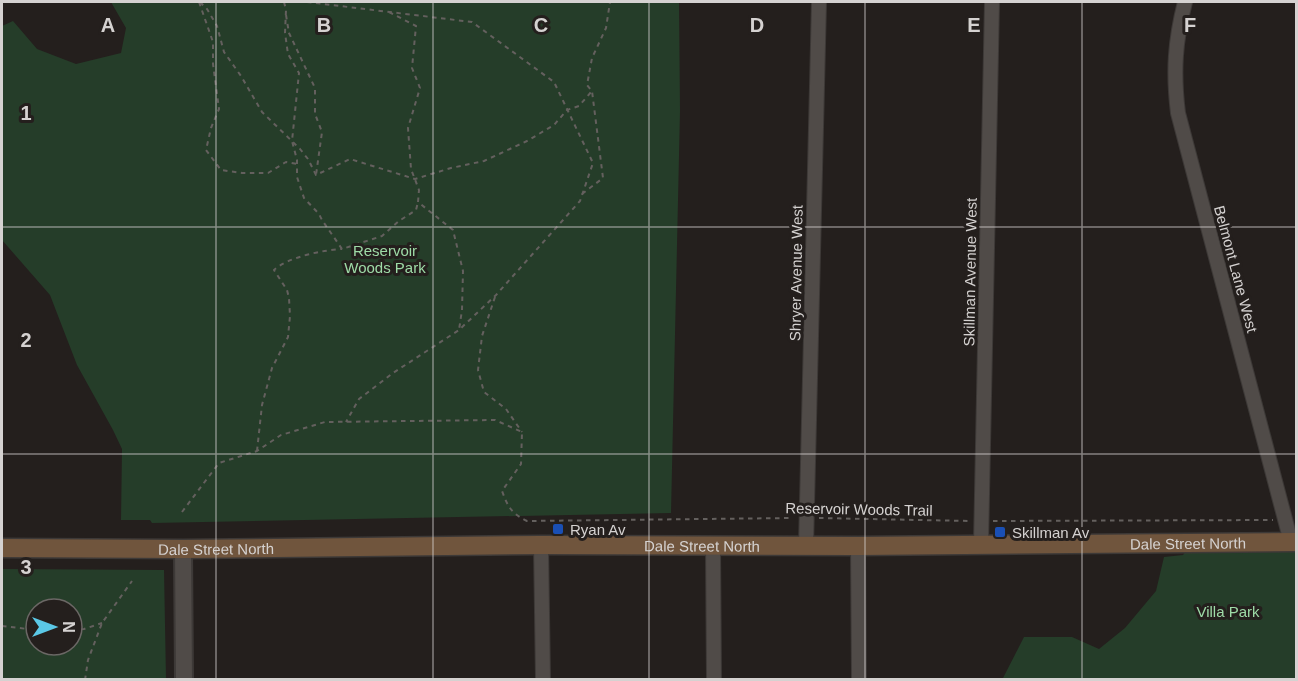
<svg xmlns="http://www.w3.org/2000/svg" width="1298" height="681" font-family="Helvetica,sans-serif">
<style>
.green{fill:#253d29;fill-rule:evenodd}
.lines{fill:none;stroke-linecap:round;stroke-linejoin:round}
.minor-casing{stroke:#3d3937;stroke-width:16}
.tertiary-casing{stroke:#3d3937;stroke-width:20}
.secondary-casing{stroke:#3d3937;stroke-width:21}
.path{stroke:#64605e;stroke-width:2;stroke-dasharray:4.5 4.5;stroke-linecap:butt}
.minor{stroke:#504b48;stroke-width:14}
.tertiary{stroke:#504b48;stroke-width:16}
.secondary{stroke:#70553d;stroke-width:18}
.grid{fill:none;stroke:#d5d2d1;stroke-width:1.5;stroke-opacity:0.55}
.transit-dot{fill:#1a4fb4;stroke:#241f1d;stroke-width:2}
.labels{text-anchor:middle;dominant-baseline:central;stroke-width:6;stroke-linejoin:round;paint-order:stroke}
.park-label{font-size:15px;fill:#9edba7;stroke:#241f1d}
.street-label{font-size:15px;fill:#d5d2d1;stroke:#241f1d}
.poi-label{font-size:15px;fill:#d5d2d1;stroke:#241f1d;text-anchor:start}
.grid-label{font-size:20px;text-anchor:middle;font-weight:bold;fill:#d5d2d1;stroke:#241f1d;stroke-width:6;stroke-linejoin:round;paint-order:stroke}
</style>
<rect width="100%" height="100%" fill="#241f1d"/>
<!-- green -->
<g class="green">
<path d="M111 2H679L680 111 671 513 152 523 150 520H121L122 449 113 430 77 365 50 295 2 240V26L13 21 37 49 76 64 121 53 126 28Z"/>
<path d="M1193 542H1296V679L1002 680 1024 637H1072L1099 649 1125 628 1156 591 1164 557 1183 555Z"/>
<path d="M2 569 164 570 166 679H2ZM36 609H72V645H36Z"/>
</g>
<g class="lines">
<!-- minor casing -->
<g class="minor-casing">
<g id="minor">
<path d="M1185 2C1175 41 1173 72 1178 113L1291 542"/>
<path d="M981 544 992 2"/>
<path d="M541 545 543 680"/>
<path d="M713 546 714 680"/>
<path d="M806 546 819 2"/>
<path d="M858 546 859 680"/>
</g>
</g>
<!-- tertiary casing -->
<g class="tertiary-casing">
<path id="tertiary" d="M183 549 184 680"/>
</g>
<!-- secondary casing -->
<g class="secondary-casing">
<g id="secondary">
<path id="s1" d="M2 548 183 549 541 545 858 546 1296 542"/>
</g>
</g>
<!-- path -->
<g class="path">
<path d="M199 2 213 42V64L219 109 211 128 206 150 221 170 242 173H268L286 162 297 164"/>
<path d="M200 2 207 9 217 26 224 52 241 76 262 112 300 149 308 159 316 175 350 159 415 179 451 168 484 161 527 141 554 125 567 110 579 106 592 91"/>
<path d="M284 2 286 10 285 33 288 54 299 73 292 141 297 160V177L304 198 319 214 322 220 342 249 382 236 399 221 416 210 418 202"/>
<path d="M307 2 472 22 554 82 593 163 580 201 496 295 459 330 393 373 359 399 346 422"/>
<path d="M389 12 416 26 412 68 420 88 408 128 411 169 419 190 418 202 453 230 463 271 462 310 459 330"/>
<path d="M286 15 289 33 315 88V114L322 132 316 175"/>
<path d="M582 194 603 178 592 91 587 85 592 58 606 28 610 2"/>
<path d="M495 297 482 336 478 370 484 392 506 409 522 432"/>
<path d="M257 451 262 405 272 368 288 337 290 316 289 298 287 290 274 270C288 257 323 250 342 249"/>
<path d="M182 512 219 463 257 451 281 435 325 422 495 420 522 432 521 464 502 491C508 507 511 513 527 521L793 518"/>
<path d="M819 518 970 521"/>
<path d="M993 521 1273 520"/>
<path d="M2 626 36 630"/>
<path d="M72 630 84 629 102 623"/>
<path d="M85 680 88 660 102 623 132 581"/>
</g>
<!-- minor -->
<use href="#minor" class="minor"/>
<!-- tertiary -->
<use href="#tertiary" class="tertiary"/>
<!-- secondary -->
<use href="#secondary" class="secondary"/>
</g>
<!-- grid -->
<path class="grid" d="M216 2V680M433 2V680M649 2V680M865 2V680M1082 2V680M2 227H1296M2 454H1296"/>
<!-- markers -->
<g class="transit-dot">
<rect x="552" y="523" width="12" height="12" rx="3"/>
<rect x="994" y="526" width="12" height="12" rx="3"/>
</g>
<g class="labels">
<!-- park labels -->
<g class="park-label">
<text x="385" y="250">Reservoir<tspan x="385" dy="17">Woods Park</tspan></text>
<text x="1228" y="611">Villa Park</text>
</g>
<!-- street labels -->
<g class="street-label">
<text transform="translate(1236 269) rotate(75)">Belmont Lane West</text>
<text transform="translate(970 272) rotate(-89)">Skillman Avenue West</text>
<text transform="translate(796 273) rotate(-89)">Shryer Avenue West</text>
<text transform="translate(859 509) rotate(1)">Reservoir Woods Trail</text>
<text stroke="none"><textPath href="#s1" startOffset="1186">Dale Street North</textPath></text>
<text stroke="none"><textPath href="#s1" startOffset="700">Dale Street North</textPath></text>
<text stroke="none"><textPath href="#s1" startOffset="214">Dale Street North</textPath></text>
</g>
<!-- poi labels -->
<g class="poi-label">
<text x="570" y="529">Ryan Av</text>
<text x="1012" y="532">Skillman Av</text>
</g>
</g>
<g class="grid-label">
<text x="108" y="32">A</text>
<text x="324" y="32">B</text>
<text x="541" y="32">C</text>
<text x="757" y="32">D</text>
<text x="974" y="32">E</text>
<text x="1190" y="32">F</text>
<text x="26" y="120">1</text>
<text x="26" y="347">2</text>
<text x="26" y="574">3</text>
</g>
<!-- border -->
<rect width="1298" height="681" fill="none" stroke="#d5d2d1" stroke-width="6"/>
<!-- north arrow -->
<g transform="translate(54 627) rotate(90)"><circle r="28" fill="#241f1d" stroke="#6b6765" stroke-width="1.5"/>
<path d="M0-4.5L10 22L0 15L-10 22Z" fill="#5bc8e6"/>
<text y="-9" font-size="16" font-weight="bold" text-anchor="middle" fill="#d5d2d1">N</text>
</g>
</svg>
